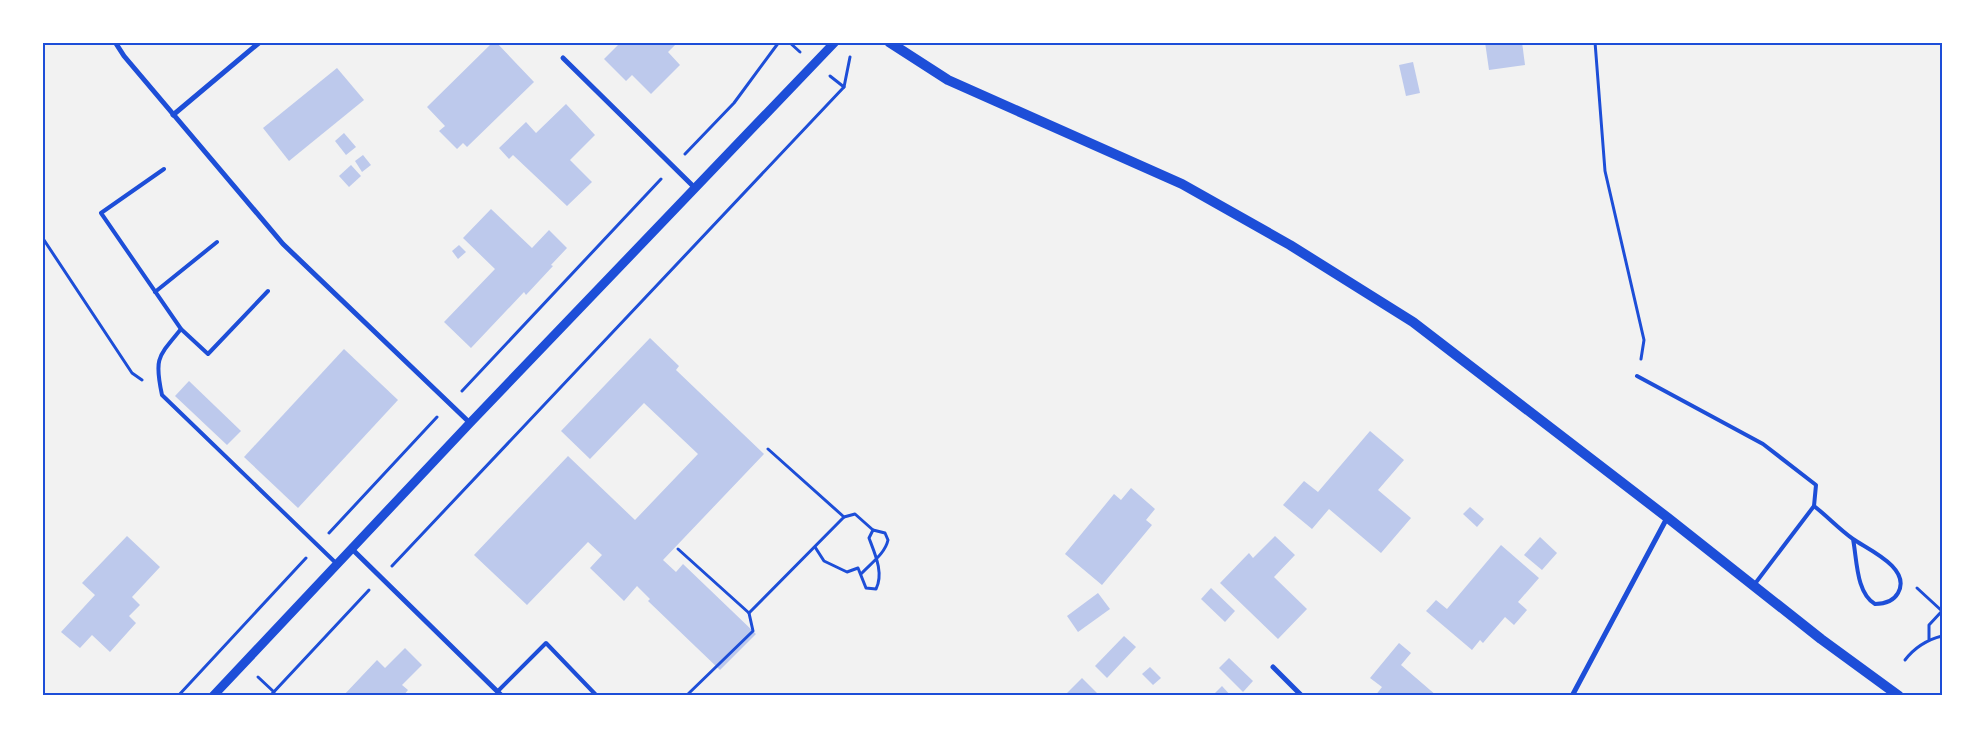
<svg xmlns="http://www.w3.org/2000/svg" width="1985" height="738" font-family="'Varela Round',sans-serif">
<style>
.building{fill:#bdc9ec}
.lines{fill:none;stroke-linecap:round;stroke-linejoin:round}
.path{stroke:#1d4ed8;stroke-width:3}
.service{stroke:#1d4ed8;stroke-width:4}
.minor{stroke:#1d4ed8;stroke-width:5}
.tertiary{stroke:#1d4ed8;stroke-width:9}
.secondary{stroke:#1d4ed8;stroke-width:10}
.neatline{fill:none;stroke:#1d4ed8;stroke-width:2}
</style>
<rect width="100%" height="100%" fill="#f2f2f2"/>
<!-- building -->
<g class="building">
<path d="M493 42H496L534 82 467 147 463 143 457 149 439 131 445 126 427 107Z"/>
<path d="M621 42H678L668 52 680 65 651 94 632 75 626 81 604 59Z"/>
<path d="M1485 42H1522L1525 65 1489 70Z"/>
<path d="M1413 62 1420 93 1406 96 1399 65Z"/>
<path d="M337 68 364 100 289 161 263 128Z"/>
<path d="M566 104 595 135 570 160 592 182 567 206 513 155 509 159 499 148 526 122 536 133Z"/>
<path d="M344 133 356 147 346 155 335 141Z"/>
<path d="M363 155 371 165 362 172 355 161Z"/>
<path d="M351 165 361 176 349 187 339 176Z"/>
<path d="M491 209 532 248 549 230 567 248 551 265 553 266 526 295 524 292 471 348 444 322 495 269 463 238Z"/>
<path d="M459 245 466 252 458 259 452 251Z"/>
<path d="M650 338 679 366 676 370 764 454 663 560 676 572 683 564 756 634 720 670 648 601 650 599 637 586 624 601 590 568 602 555 588 542 527 605 474 555 568 456 635 520 698 454 644 403 590 459 561 431Z"/>
<path d="M344 349 398 400 298 508 244 457Z"/>
<path d="M189 381 241 431 227 445 175 396Z"/>
<path d="M1370 431 1404 460 1378 490 1411 518 1381 553 1329 509 1312 529 1283 505 1304 481 1318 492Z"/>
<path d="M1131 488 1155 509 1146 520 1152 525 1102 585 1065 554 1114 494 1121 500Z"/>
<path d="M1470 507 1484 519 1477 527 1463 514Z"/>
<path d="M127 536 160 567 132 597 140 605 129 616 136 623 110 652 92 635 80 648 61 632 95 595 82 583Z"/>
<path d="M1275 536 1295 555 1274 577 1307 609 1278 639 1220 583 1249 553 1253 558Z"/>
<path d="M1540 537 1557 553 1542 570 1524 555Z"/>
<path d="M1501 545 1539 578 1518 602 1527 610 1514 625 1505 617 1483 643 1480 640 1472 650 1426 611 1436 600 1447 609Z"/>
<path d="M1211 588 1235 611 1225 622 1201 599Z"/>
<path d="M1098 593 1110 609 1078 632 1067 616Z"/>
<path d="M1124 636 1136 647 1107 678 1095 666Z"/>
<path d="M1399 643 1411 653 1401 665 1437 696H1375L1382 687 1370 678Z"/>
<path d="M405 648 422 665 402 685 408 690 403 696H343L377 660 385 668Z"/>
<path d="M1229 658 1253 681 1243 692 1219 668Z"/>
<path d="M1150 667 1161 678 1153 685 1142 674Z"/>
<path d="M1082 678 1100 696H1064Z"/>
<path d="M1222 686 1231 696H1212Z"/>
</g>
<g class="lines">
<!-- path -->
<g class="path">
<path d="M789 42 800 52"/>
<path d="M1595 42 1605 171 1644 340 1641 359"/>
<path d="M830 76 844 87"/>
<path d="M685 154 734 103 779 42"/>
<path d="M42 237 132 373 142 380"/>
<path d="M462 391 661 179"/>
<path d="M844 517 855 514 873 530"/>
<path d="M329 533 437 417"/>
<path d="M815 547 824 561 847 572 858 568 866 588 876 589C884 573 875 554 869 538L873 530 885 533 888 540C885 554 870 564 861 574"/>
<path d="M678 549 749 613 753 631 686 696"/>
<path d="M392 566 844 87 850 57"/>
<path d="M1917 588 1942 611 1929 625V639"/>
<path d="M749 613 844 517 768 449"/>
<path d="M1905 660C1915 647 1926 640 1942 636"/>
<path d="M258 677 274 692"/>
<path d="M178 696 306 558"/>
<path d="M270 696 369 590"/>
</g>
<!-- service -->
<g class="service">
<path d="M164 169 101 213 181 329 208 354 268 291"/>
<path d="M155 292 217 242"/>
<path d="M181 329C158 357 154 358 162 395L338 565"/>
<path d="M1637 376 1763 444 1816 485 1814 506 1754 585"/>
<path d="M1814 506C1827 516 1839 529 1853 539 1867 549 1912 568 1898 593 1893 602 1884 604 1875 604 1856 593 1857 559 1853 539"/>
<path d="M498 691 546 643 597 696"/>
</g>
<!-- minor -->
<g class="minor">
<path d="M115 42 124 56 283 244 470 423"/>
<path d="M563 58 695 188"/>
<path d="M173 115 260 42"/>
<path d="M352 549 502 696"/>
<path d="M1273 667 1302 696"/>
<path d="M1572 696 1667 518"/>
</g>
<!-- tertiary -->
<path class="tertiary" d="M213 696 470 423 835 42"/>
<!-- secondary -->
<path class="secondary" d="M889 42 948 80 1182 184 1290 245 1413 322 1668 518 1821 639 1899 696"/>
</g>
<!-- border -->
<rect width="1985" height="738" fill="none" stroke="#ffffff" stroke-width="88"/>
<rect x="44" y="44" width="1897" height="650" class="neatline"/>
</svg>
